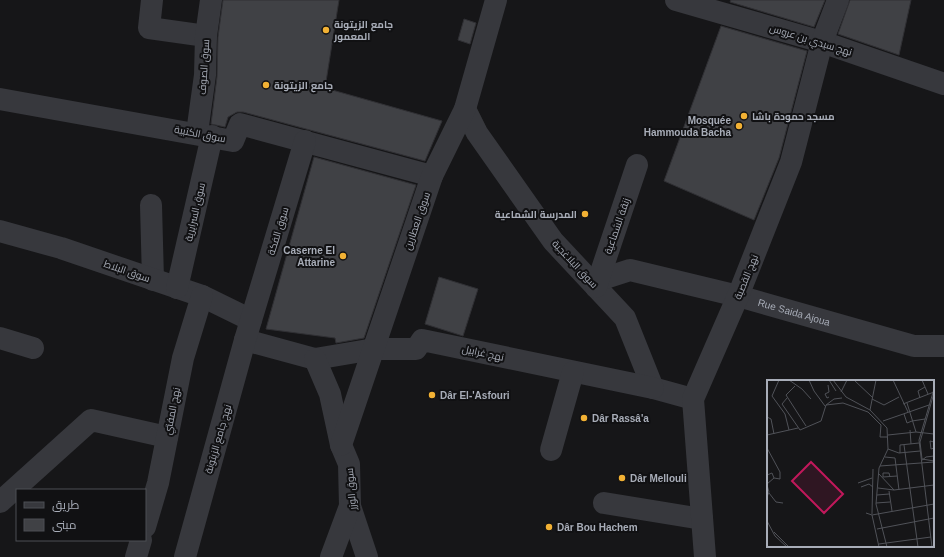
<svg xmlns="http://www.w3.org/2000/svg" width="944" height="557" font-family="Arial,Cairo,sans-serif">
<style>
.building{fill:#404145;stroke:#303034}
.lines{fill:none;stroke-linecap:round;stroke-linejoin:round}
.minor{stroke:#37383d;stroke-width:22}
.poi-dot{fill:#f2b134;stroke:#111113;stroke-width:1.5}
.labels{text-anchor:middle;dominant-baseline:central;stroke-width:4;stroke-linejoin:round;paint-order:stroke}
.poi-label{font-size:10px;font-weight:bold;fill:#a8adb8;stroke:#111113;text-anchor:start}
.street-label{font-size:10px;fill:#a8adb8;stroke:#111113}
.inset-road{fill:none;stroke:#505258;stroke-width:1}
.view{fill:#c2185b;fill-opacity:0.15;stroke:#c2185b;stroke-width:2}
.inset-edge{fill:none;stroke:#a8adb8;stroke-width:2}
</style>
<rect width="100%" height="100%" fill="#161618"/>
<!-- building -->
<g class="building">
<path d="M223 0H339L325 88 442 121 425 161 243 112H237L228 117 225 127 211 124 217 77 218 37Z"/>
<path d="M731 0H825L814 27 730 2Z"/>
<path d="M850 0H911L899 55 838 34Z"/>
<path d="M464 19 476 23 470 44 458 40Z"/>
<path d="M721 26 807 51 779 158 754 220 664 181Z"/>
<path d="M314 157 416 185 364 338 336 343 335 338 266 329Z"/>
<path d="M439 277 478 289 463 336 425 324Z"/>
</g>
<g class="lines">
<!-- minor -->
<g class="minor">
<path d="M152 0 149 28 206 36"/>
<path d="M676 0 822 42 944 84"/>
<path d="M0 99 233 141 240 124 432 176"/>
<path d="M465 109 477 133 553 241 625 318 653 388 693 399"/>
<path d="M197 133 205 75 206 36 211 0"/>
<path d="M151 205 153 280"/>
<path d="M0 231 61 248 202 296 251 320"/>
<path id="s1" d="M599 280 630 270 738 296 914 346H944"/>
<path d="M596 287 637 165"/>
<path d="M177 288 212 136"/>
<path d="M0 338 33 348"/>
<path d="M245 340 315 359 374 349H416L422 340 653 388"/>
<path d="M315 359 330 394 341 445 349 464 350 506 367 557"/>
<path d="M341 445 432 176 465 109 496 0"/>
<path d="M551 450 573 372"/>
<path d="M0 502 91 420 167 437"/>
<path d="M604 503 702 519"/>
<path d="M145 527 158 483 183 358 202 296"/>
<path d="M136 557 141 540"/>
<path d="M185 557 245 340 305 141"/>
<path d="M331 557 350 506"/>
<path d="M705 557 693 399 738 296 791 162 822 42 838 0"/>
</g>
</g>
<!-- markers -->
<g class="poi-dot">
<circle cx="326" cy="30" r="4"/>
<circle cx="266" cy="85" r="4"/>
<circle cx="744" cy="116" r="4"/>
<circle cx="739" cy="126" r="4"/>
<circle cx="585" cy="214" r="4"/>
<circle cx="343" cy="256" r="4"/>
<circle cx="432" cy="395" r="4"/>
<circle cx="584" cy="418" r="4"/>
<circle cx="622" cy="478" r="4"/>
<circle cx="549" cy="527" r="4"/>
</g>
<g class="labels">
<!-- poi labels -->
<g class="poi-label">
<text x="334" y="24">جامع الزيتونة<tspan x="334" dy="12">المعمور</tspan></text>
<text x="274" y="85">جامع الزيتونة</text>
<text x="752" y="116">مسجد حمودة باشا</text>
<text x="731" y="120" text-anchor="end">Mosquée<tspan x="731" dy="12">Hammouda Bacha</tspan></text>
<text x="577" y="214" text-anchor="end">المدرسة الشماعية</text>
<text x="335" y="250" text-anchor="end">Caserne El<tspan x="335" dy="12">Attarine</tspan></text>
<text x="440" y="395">Dâr El-'Asfouri</text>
<text x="592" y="418">Dâr Rassâ'a</text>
<text x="630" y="478">Dâr Mellouli</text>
<text x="557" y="527">Dâr Bou Hachem</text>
</g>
<!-- street labels -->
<g class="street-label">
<text transform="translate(811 40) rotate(17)">نهج سيدي بن عروس</text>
<text transform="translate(204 67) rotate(-86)">سوق الصوف</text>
<text transform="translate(200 134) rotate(11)">سوق الكتبية</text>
<text transform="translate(195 212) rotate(-77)">سوق السرايرية</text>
<text transform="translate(417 221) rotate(-71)">سوق العطارين</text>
<text transform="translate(617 226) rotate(-71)">زنقة الشماعية</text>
<text transform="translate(278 231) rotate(-73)">سوق الفكة</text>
<text transform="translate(575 264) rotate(47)">سوق البلاغجية</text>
<text transform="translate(127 271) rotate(19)">سوق البلاط</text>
<text transform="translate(746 277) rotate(-68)">نهج القصبة</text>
<text stroke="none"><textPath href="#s1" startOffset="202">Rue Saida Ajoua</textPath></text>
<text transform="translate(483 353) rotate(12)">نهج غرابيل</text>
<text transform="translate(172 411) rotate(-79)">نهج المفتي</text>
<text transform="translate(218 439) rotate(-74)">نهج جامع الزيتونة</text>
<text transform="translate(351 489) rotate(-95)">سوق الوزر</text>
</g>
</g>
<!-- overview -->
<g transform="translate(767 380)">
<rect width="167" height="167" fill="#161618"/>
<path class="inset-road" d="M12 0 5 16 18 34 22 50M22 0 35 9 44 19M42 0 47 11 58 26M62 0 69 11M66 0 79 17 103 30 120 48 121 69 112 88 109 124 120 167M87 0 105 17M126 0 141 32M155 0 161 14M61 5 62 12 58 14 60 18 62 17M28 6 19 15 39 46M74 12 80 0M167 13 153 62 155 79 167 81M20 18 15 24 33 50 54 41 59 25 76 23 101 32 114 45 113 57H121M153 18 151 11 158 7M105 19 117 25 132 17M140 23 149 52M136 24 167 12M59 25 67 19 75 18M103 30 109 0M142 32 162 25M137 34 140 43 145 41M0 37 4 39 7 54M116 41 142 32M145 41 158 39M143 50 144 64M0 55 31 48M121 55 149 52 167 54M167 62 163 61 164 69 167 68M137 65 151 167M0 68 13 92V99L7 98M121 69 132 73 153 71M133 73V65L152 63M118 77 128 78 132 110M154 81 159 77 167 76M113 86 167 82M112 94 127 110M0 95 5 93 7 98 0 104M116 97 130 96M116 97V93H122L123 97M91 103 105 98M0 105 2 112 0 117M94 107 102 104 106 107M111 108 127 110 167 105M122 111 125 131M2 113 9 122 16 123M110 115 122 114M109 123 123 122M99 133 105 135 167 124M105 134 106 89M105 135 112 167M0 141 8 156 20 167M110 149 167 138M7 152 22 167M112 164 164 157M165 167 152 60 167 9"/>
<path class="view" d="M44 82 76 114 57 133 25 101Z"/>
<rect width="167" height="167" class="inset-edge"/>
</g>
<!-- legend -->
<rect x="16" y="489" width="130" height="52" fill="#111113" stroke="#4d4f55"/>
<rect x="24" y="502" width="20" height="6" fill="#37383d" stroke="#4d4f55"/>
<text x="52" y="509" font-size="12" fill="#a8adb8">طريق</text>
<rect x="24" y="519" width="20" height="12" fill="#404145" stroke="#4d4f55"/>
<text x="52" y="529" font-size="12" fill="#a8adb8">مبنى</text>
</svg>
